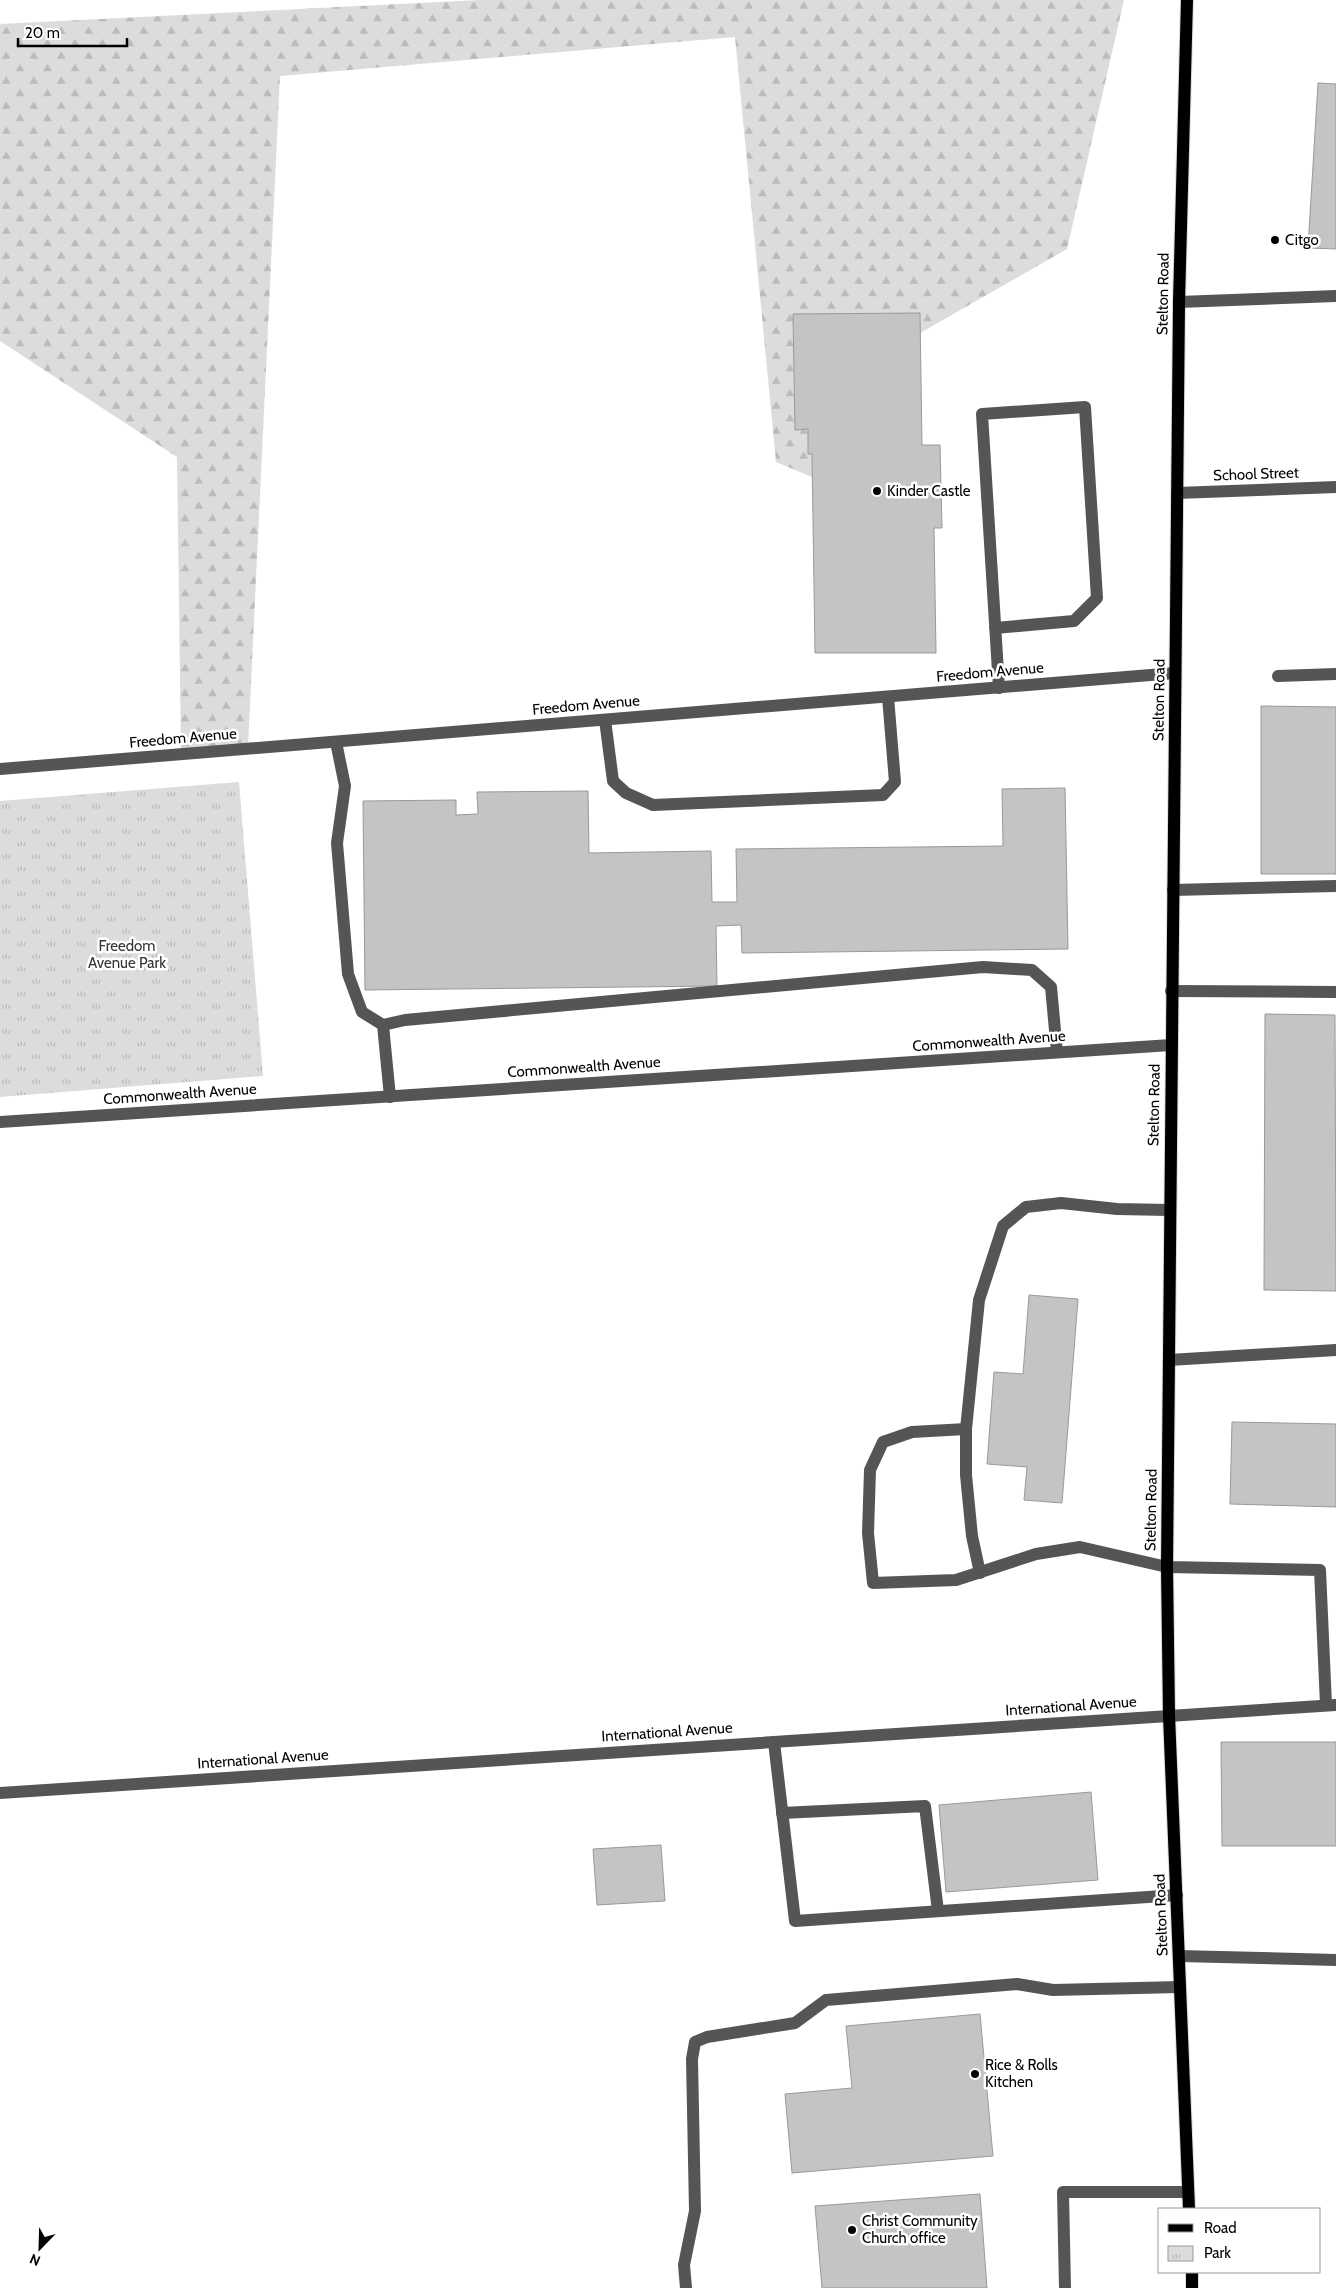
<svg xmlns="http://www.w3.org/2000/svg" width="1336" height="2288" font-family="Cabin,sans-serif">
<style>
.forest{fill:url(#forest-firs)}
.park{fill:url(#park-tufts)}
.building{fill:#c4c4c4;stroke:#999}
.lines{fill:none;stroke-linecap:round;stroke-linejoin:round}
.major-casing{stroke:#dbdbdb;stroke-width:14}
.minor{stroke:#555;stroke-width:12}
.major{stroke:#000;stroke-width:12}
.poi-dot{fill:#000;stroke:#fff;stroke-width:2}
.labels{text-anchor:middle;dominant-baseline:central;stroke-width:5;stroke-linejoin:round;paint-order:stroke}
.poi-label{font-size:15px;fill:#000;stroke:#fff;text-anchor:start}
.street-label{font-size:15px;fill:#000;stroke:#fff}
.park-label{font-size:15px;fill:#333;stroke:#fff}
</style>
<defs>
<pattern id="forest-firs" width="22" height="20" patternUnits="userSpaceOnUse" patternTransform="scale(1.25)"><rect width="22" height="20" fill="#dcdcdc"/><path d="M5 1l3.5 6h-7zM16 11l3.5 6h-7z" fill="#bbb"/></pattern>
<pattern id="park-tufts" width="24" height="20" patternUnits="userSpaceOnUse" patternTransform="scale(1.25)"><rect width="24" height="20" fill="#dcdcdc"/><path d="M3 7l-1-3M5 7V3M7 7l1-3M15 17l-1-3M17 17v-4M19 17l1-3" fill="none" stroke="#bbb"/></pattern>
</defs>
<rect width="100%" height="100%" fill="#fff"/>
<!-- forest -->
<path class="forest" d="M479 0H1124L1067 249 880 356 826 483 776 462 735 37 280 76 248 746 181 751 177 457 0 341V24Z"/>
<!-- park -->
<path class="park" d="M239 782 263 1076 0 1097V801Z"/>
<!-- building -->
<g class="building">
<path d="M1318 83 1336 84V249L1308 248Z"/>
<path d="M920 313 922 445H940L942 528H934L936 653H815L812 454H808V429L795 430 793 314Z"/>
<path d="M1261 706 1336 707V874H1261Z"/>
<path d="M1065 788 1068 949 742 953 741 925 716 926 717 986 365 990 363 801 456 800V815L478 814 477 792 588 791 589 853 711 851 712 902H737L736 849 1003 846 1002 789Z"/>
<path d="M1265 1014 1335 1015 1336 1291 1264 1290Z"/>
<path d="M1029 1295 1078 1299 1062 1503 1024 1500 1027 1467 987 1464 994 1372 1023 1374Z"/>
<path d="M1232 1422 1336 1424V1507L1230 1504Z"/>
<path d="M1221 1742H1336V1846H1222Z"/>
<path d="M1091 1792 1098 1880 946 1892 939 1805Z"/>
<path d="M661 1845 665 1901 597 1905 593 1849Z"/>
<path d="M980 2014 993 2156 792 2173 785 2094 852 2088 846 2026Z"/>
<path d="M980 2194 987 2288H822L815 2206Z"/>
</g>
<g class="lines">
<!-- major casing -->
<g class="major-casing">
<g id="major">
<path d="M1187 0 1179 302 1167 1567 1169 1715 1189 2209"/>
<path d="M1192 2272V2288"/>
</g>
</g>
<!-- minor -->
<g class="minor">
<path d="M1179 302 1336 296"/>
<path d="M1177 493 1336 487"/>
<path d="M995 628 1074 621 1097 598 1085 407 982 414 999 688"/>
<path d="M1278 676 1336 674"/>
<path d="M605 720 613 781 626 793 653 805 883 795 895 782 888 697"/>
<path d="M336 742 345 786 337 843 348 974 362 1012 383 1025 405 1020 983 967 1032 970 1051 987 1057 1052"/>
<path d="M0 769 1175 673"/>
<path d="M1173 890 1336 886"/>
<path d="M1171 991 1336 992"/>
<path d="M383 1025 390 1097"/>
<path d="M0 1122 1171 1045"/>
<path d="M1169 1360 1336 1350"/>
<path d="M966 1429 912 1432 883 1442 870 1470 868 1533 873 1583 956 1580 1036 1554 1080 1547 1167 1567 1320 1570 1326 1705"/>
<path d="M980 1573 972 1536 966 1475V1429L979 1300 1003 1226 1026 1207 1061 1203 1117 1209 1169 1210"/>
<path d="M774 1742 795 1921 1177 1895"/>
<path d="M0 1793 1336 1705"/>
<path d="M782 1813 925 1806 938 1911"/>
<path d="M1179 1956 1336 1960"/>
<path d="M686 2288 684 2265 695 2211 692 2059 695 2042 707 2037 795 2023 826 2000 1017 1984 1053 1990 1180 1987"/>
<path d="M1065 2288 1063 2192H1188"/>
</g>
<!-- major -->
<use href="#major" class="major"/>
</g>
<!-- markers -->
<g class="poi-dot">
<circle cx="1275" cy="240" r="5"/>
<circle cx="877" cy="491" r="5"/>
<circle cx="975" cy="2074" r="5"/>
<circle cx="852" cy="2230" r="5"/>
</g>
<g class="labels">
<!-- poi labels -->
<g class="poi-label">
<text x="1285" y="240">Citgo</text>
<text x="887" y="491">Kinder Castle</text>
<text x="985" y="2065">Rice &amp; Rolls<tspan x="985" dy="17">Kitchen</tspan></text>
<text x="862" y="2221">Christ Community<tspan x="862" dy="17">Church office</tspan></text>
</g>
<!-- street labels -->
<g class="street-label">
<text transform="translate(1163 294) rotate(-89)">Stelton Road</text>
<text transform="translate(1256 474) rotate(-2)">School Street</text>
<text transform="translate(990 672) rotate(-5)">Freedom Avenue</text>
<text transform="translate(1159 700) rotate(-89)">Stelton Road</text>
<text transform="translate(586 705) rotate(-5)">Freedom Avenue</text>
<text transform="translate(183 738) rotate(-5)">Freedom Avenue</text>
<text transform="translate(989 1041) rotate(-4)">Commonwealth Avenue</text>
<text transform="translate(584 1067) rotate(-4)">Commonwealth Avenue</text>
<text transform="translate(180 1094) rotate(-4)">Commonwealth Avenue</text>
<text transform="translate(1154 1105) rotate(-89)">Stelton Road</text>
<text transform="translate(1151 1510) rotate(-89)">Stelton Road</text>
<text transform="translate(1071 1706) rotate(-4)">International Avenue</text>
<text transform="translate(667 1732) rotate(-4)">International Avenue</text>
<text transform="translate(263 1759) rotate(-4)">International Avenue</text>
<text transform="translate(1161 1915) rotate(-92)">Stelton Road</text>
</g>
<!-- park labels -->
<g class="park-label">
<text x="127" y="946">Freedom<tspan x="127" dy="17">Avenue Park</tspan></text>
</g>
</g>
<!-- legend -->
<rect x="1158" y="2208" width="162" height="65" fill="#ffffff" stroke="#999999"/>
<rect x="1168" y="2224" width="25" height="8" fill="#000000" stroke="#999999"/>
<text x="1204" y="2233" font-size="15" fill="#000000">Road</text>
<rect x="1168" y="2246" width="25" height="15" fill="url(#park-tufts)" stroke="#999999"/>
<text x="1204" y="2258" font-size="15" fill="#000000">Park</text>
<!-- north arrow -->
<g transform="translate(40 2248) rotate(203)" stroke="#ffffff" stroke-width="4" paint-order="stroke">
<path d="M0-4L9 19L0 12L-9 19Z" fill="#000000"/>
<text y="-8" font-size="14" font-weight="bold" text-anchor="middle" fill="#000000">N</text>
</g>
<!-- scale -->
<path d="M18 38v8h109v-8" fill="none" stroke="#000000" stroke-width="2.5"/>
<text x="25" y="38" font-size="15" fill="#000000" stroke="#ffffff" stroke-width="4" paint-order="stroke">20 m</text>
</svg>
